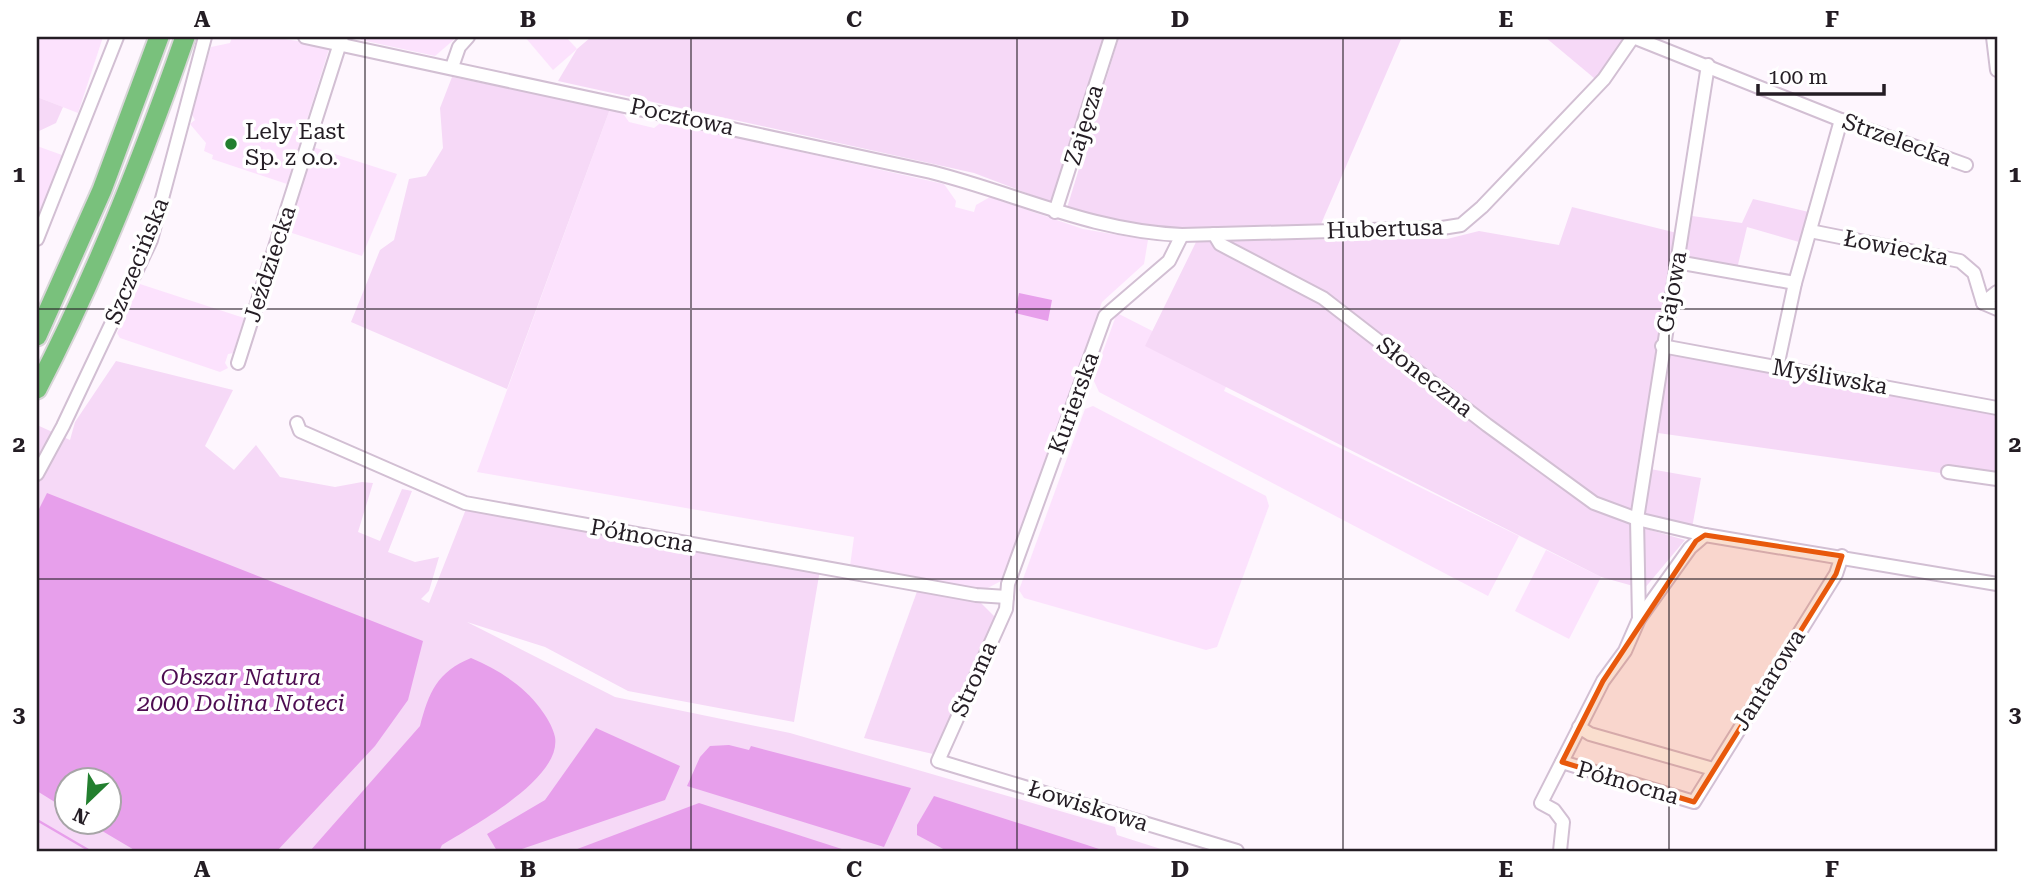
<svg xmlns="http://www.w3.org/2000/svg" width="2034" height="888" font-family="'Roboto Serif',serif">
<style>
.built{fill:#fce2fd}
.green{fill:#f6d9f7;fill-rule:evenodd}
.water{fill:#e79feb}
.lines{fill:none;stroke-linecap:round;stroke-linejoin:round}
.stream{stroke:#e79feb;stroke-width:2.5}
.minor-casing{stroke:#d2bfd3;stroke-width:16}
.highway-casing{stroke:#d8d6d8;stroke-width:23}
.minor{stroke:#fff;stroke-width:12}
.highway{stroke:#79c17c;stroke-width:19}
.marked{fill:#e8590c;fill-opacity:0.2;stroke:#e8590c;stroke-width:5;stroke-linejoin:round}
.grid{fill:none;stroke:#241d24;stroke-width:2;stroke-opacity:0.55}
.poi-dot{fill:#237f2f;stroke:#fff;stroke-width:2.5}
.labels{text-anchor:middle;dominant-baseline:central;stroke-width:7;stroke-linejoin:round;paint-order:stroke}
.street-label{font-size:23px;fill:#241d24;stroke:#fff}
.poi-label{font-size:23px;fill:#241d24;stroke:#fff;text-anchor:start}
.park-label{font-size:23px;font-style:italic;fill:#4d0c51;stroke:#fff}
.neatline{fill:none;stroke:#241d24;stroke-width:2.5}
.grid-label{font-size:23px;text-anchor:middle;font-weight:bold;fill:#241d24}
</style>
<rect width="100%" height="100%" fill="#fef6fe"/>
<!-- built -->
<g class="built">
<path d="M37 37H103L78 113 37 97Z"/>
<path d="M232 37H271L330 46 287 184 212 159 213 155 204 151 206 143 190 124 195 120 191 113 211 47 230 43Z"/>
<path d="M360 37H457L435 56 361 40Z"/>
<path d="M525 37H566L577 49 553 70Z"/>
<path d="M610 109 622 112 629 122 654 128 663 121 944 184 956 201 955 207 974 212 976 205 990 197 1083 229 1148 240 1144 264 1102 302 1001 581 984 590 850 566 854 537 477 472Z"/>
<path d="M37 146 62 155 37 220Z"/>
<path d="M313 147 397 174 362 256 286 231Z"/>
<path d="M140 284 244 318 233 353 228 354 225 363 228 368 220 372 120 338 117 333Z"/>
<path d="M1117 313 1233 372 1224 391 1519 536 1488 596 1099 392 1093 379Z"/>
<path d="M1093 406 1266 496 1269 506 1217 647 1206 650 1024 598 1019 590 1085 409Z"/>
<path d="M1546 550 1601 577 1569 639 1515 611Z"/>
</g>
<!-- green -->
<g class="green">
<path d="M591 37H1104L1053 203 974 173 558 81 577 49Z"/>
<path d="M1119 37H1402L1321 224 1185 228 1118 222 1067 208Z"/>
<path d="M1545 37H1624L1600 83Z"/>
<path d="M452 77 610 109 507 389 351 322 380 250 394 240 409 179 426 176 443 148 440 108Z"/>
<path d="M37 97 63 107 56 123 37 132Z"/>
<path d="M1753 199 1813 213 1806 244 1747 227 1736 273 1677 262 1660 347 1724 357 1776 374 1997 414V481L1644 431 1633 525 1685 540 1644 589 1601 577 1145 346 1197 240 1447 239 1479 231 1559 245 1572 207 1681 234 1685 215 1742 223Z"/>
<path d="M116 361 233 390 205 446 234 470 256 445 280 477 335 487 362 482 373 483 358 532 380 541 402 489 412 491 388 552 415 562 439 557 429 591 421 599 429 603 466 509 820 570 794 722 628 691 545 647 467 622 615 697 790 733 1115 827 1117 835 1167 851H37V425L70 440 75 422ZM66 780H108V822H66Z"/>
<path d="M1650 469 1701 478 1692 528 1643 517Z"/>
<path d="M919 586 977 599 997 619 933 754 864 738Z"/>
</g>
<!-- water -->
<g class="water">
<path d="M1019 293 1052 300 1048 321 1015 313Z"/>
<path d="M47 493 423 641 408 700 375 746 277 851H136L87 822H108V780H66V809L37 791V513Z"/>
<path d="M471 658C497 669 523 685 540 708 546 716 553 727 555 737 562 779 472 826 442 845L439 851H310L420 726C429 692 437 672 471 658Z"/>
<path d="M596 728 680 766 665 800 516 851H497L487 834 545 800Z"/>
<path d="M729 745 749 750 751 746 911 788 884 847 687 786 700 757 710 746Z"/>
<path d="M934 796 1087 845 1105 851H947L917 835V825Z"/>
<path d="M699 803 848 851H572Z"/>
</g>
<g class="lines">
<!-- stream -->
<path class="stream" d="M37 820 90 851"/>
<!-- minor casing -->
<g class="minor-casing">
<g id="minor">
<path d="M305 37 931 172C1018 194 1090 231 1182 235L1442 228 1461 225 1482 207 1604 79 1633 37"/>
<path d="M1633 37 1841 120 1966 165"/>
<path d="M1993 37 1997 70"/>
<path d="M452 67 459 47 468 37"/>
<path d="M1055 212 1111 37"/>
<path d="M1810 231 1960 261 1974 273 1983 303 1997 309"/>
<path d="M1214 234 1220 244 1323 298 1487 425 1594 503 1637 519 1705 535 1997 584"/>
<path d="M1182 235 1169 261 1105 316 1008 584 1006 609 938 761 1237 851"/>
<path d="M37 239 117 37"/>
<path d="M1677 262 1795 283"/>
<path d="M1983 303 1997 292"/>
<path d="M1662 346 1997 408"/>
<path d="M238 363 342 37"/>
<path d="M1777 367 1795 283 1841 120"/>
<path d="M297 423 300 431 465 503 976 595 1007 597"/>
<path d="M1948 472 1997 479"/>
<path d="M37 474 63 426 151 240 205 37"/>
<path d="M1639 619 1690 548 1705 535"/>
<path d="M1579 727 1590 734 1713 769"/>
<path d="M1562 762 1694 802 1836 574 1842 556"/>
<path d="M1560 851 1563 822 1554 810 1541 803 1603 681 1625 651 1639 619 1637 519 1708 65"/>
</g>
</g>
<!-- highway casing -->
<g class="highway-casing">
<g id="highway">
<path d="M37 336 102 190 159 37"/>
<path d="M37 389C96 276 143 157 185 37"/>
</g>
</g>
<!-- minor -->
<use href="#minor" class="minor"/>
<!-- highway -->
<use href="#highway" class="highway"/>
</g>
<!-- marked area -->
<path class="marked" d="M1705 535 1842 556 1836 574 1694 802 1562 762 1603 681 1696 541Z"/>
<!-- grid -->
<path class="grid" d="M365 37V851M691 37V851M1017 37V851M1343 37V851M1669 37V851M37 309H1997M37 579H1997"/>
<!-- markers -->
<circle class="poi-dot" cx="231" cy="144" r="7"/>
<g class="labels">
<!-- street labels -->
<g class="street-label">
<text transform="translate(682 117) rotate(12)">Pocztowa</text>
<text transform="translate(1084 125) rotate(-73)">Zajęcza</text>
<text transform="translate(1897 140) rotate(20)">Strzelecka</text>
<text transform="translate(1385 229) rotate(-2)">Hubertusa</text>
<text transform="translate(1896 248) rotate(11)">Łowiecka</text>
<text transform="translate(137 261) rotate(-68)">Szczecińska</text>
<text transform="translate(270 264) rotate(-72)">Jeździecka</text>
<text transform="translate(1672 292) rotate(-80)">Gajowa</text>
<text transform="translate(1425 377) rotate(38)">Słoneczna</text>
<text transform="translate(1830 377) rotate(10)">Myśliwska</text>
<text transform="translate(1074 403) rotate(-70)">Kurierska</text>
<text transform="translate(642 536) rotate(10)">Północna</text>
<text transform="translate(974 679) rotate(-66)">Stroma</text>
<text transform="translate(1769 680) rotate(-58)">Jantarowa</text>
<text transform="translate(1628 783) rotate(16)">Północna</text>
<text transform="translate(1088 806) rotate(17)">Łowiskowa</text>
</g>
<!-- poi labels -->
<g class="poi-label">
<text x="245" y="131">Lely East<tspan x="245" dy="26">Sp. z o.o.</tspan></text>
</g>
<!-- park labels -->
<g class="park-label">
<text x="241" y="677">Obszar Natura<tspan x="241" dy="26">2000 Dolina Noteci</tspan></text>
</g>
</g>
<!-- border -->
<rect width="2034" height="888" fill="none" stroke="#ffffff" stroke-width="77"/>
<!-- north arrow -->
<g transform="translate(88 801) rotate(205)"><circle r="33" fill="#ffffff" stroke="#a7a5a7" stroke-width="2"/>
<path d="M0-5L12 26L0 18L-12 26Z" fill="#237f2f"/>
<text y="-10" font-size="19" font-weight="bold" text-anchor="middle" fill="#241d24">N</text>
</g>
<!-- scale -->
<path d="M1758 84v10h126v-10" fill="none" stroke="#241d24" stroke-width="3.5"/>
<text x="1768" y="84" font-size="21" fill="#241d24" stroke="#ffffff" stroke-width="5" paint-order="stroke">100 m</text>
<rect x="38" y="38" width="1958" height="812" class="neatline"/>
<g class="grid-label">
<text x="202" y="27">A</text>
<text x="528" y="27">B</text>
<text x="854" y="27">C</text>
<text x="1180" y="27">D</text>
<text x="1506" y="27">E</text>
<text x="1832" y="27">F</text>
<text x="19" y="182">1</text>
<text x="2015" y="182">1</text>
<text x="19" y="452">2</text>
<text x="2015" y="452">2</text>
<text x="19" y="722">3</text>
<text x="2015" y="722">3</text>
<text x="202" y="877">A</text>
<text x="528" y="877">B</text>
<text x="854" y="877">C</text>
<text x="1180" y="877">D</text>
<text x="1506" y="877">E</text>
<text x="1832" y="877">F</text>
</g>
</svg>
